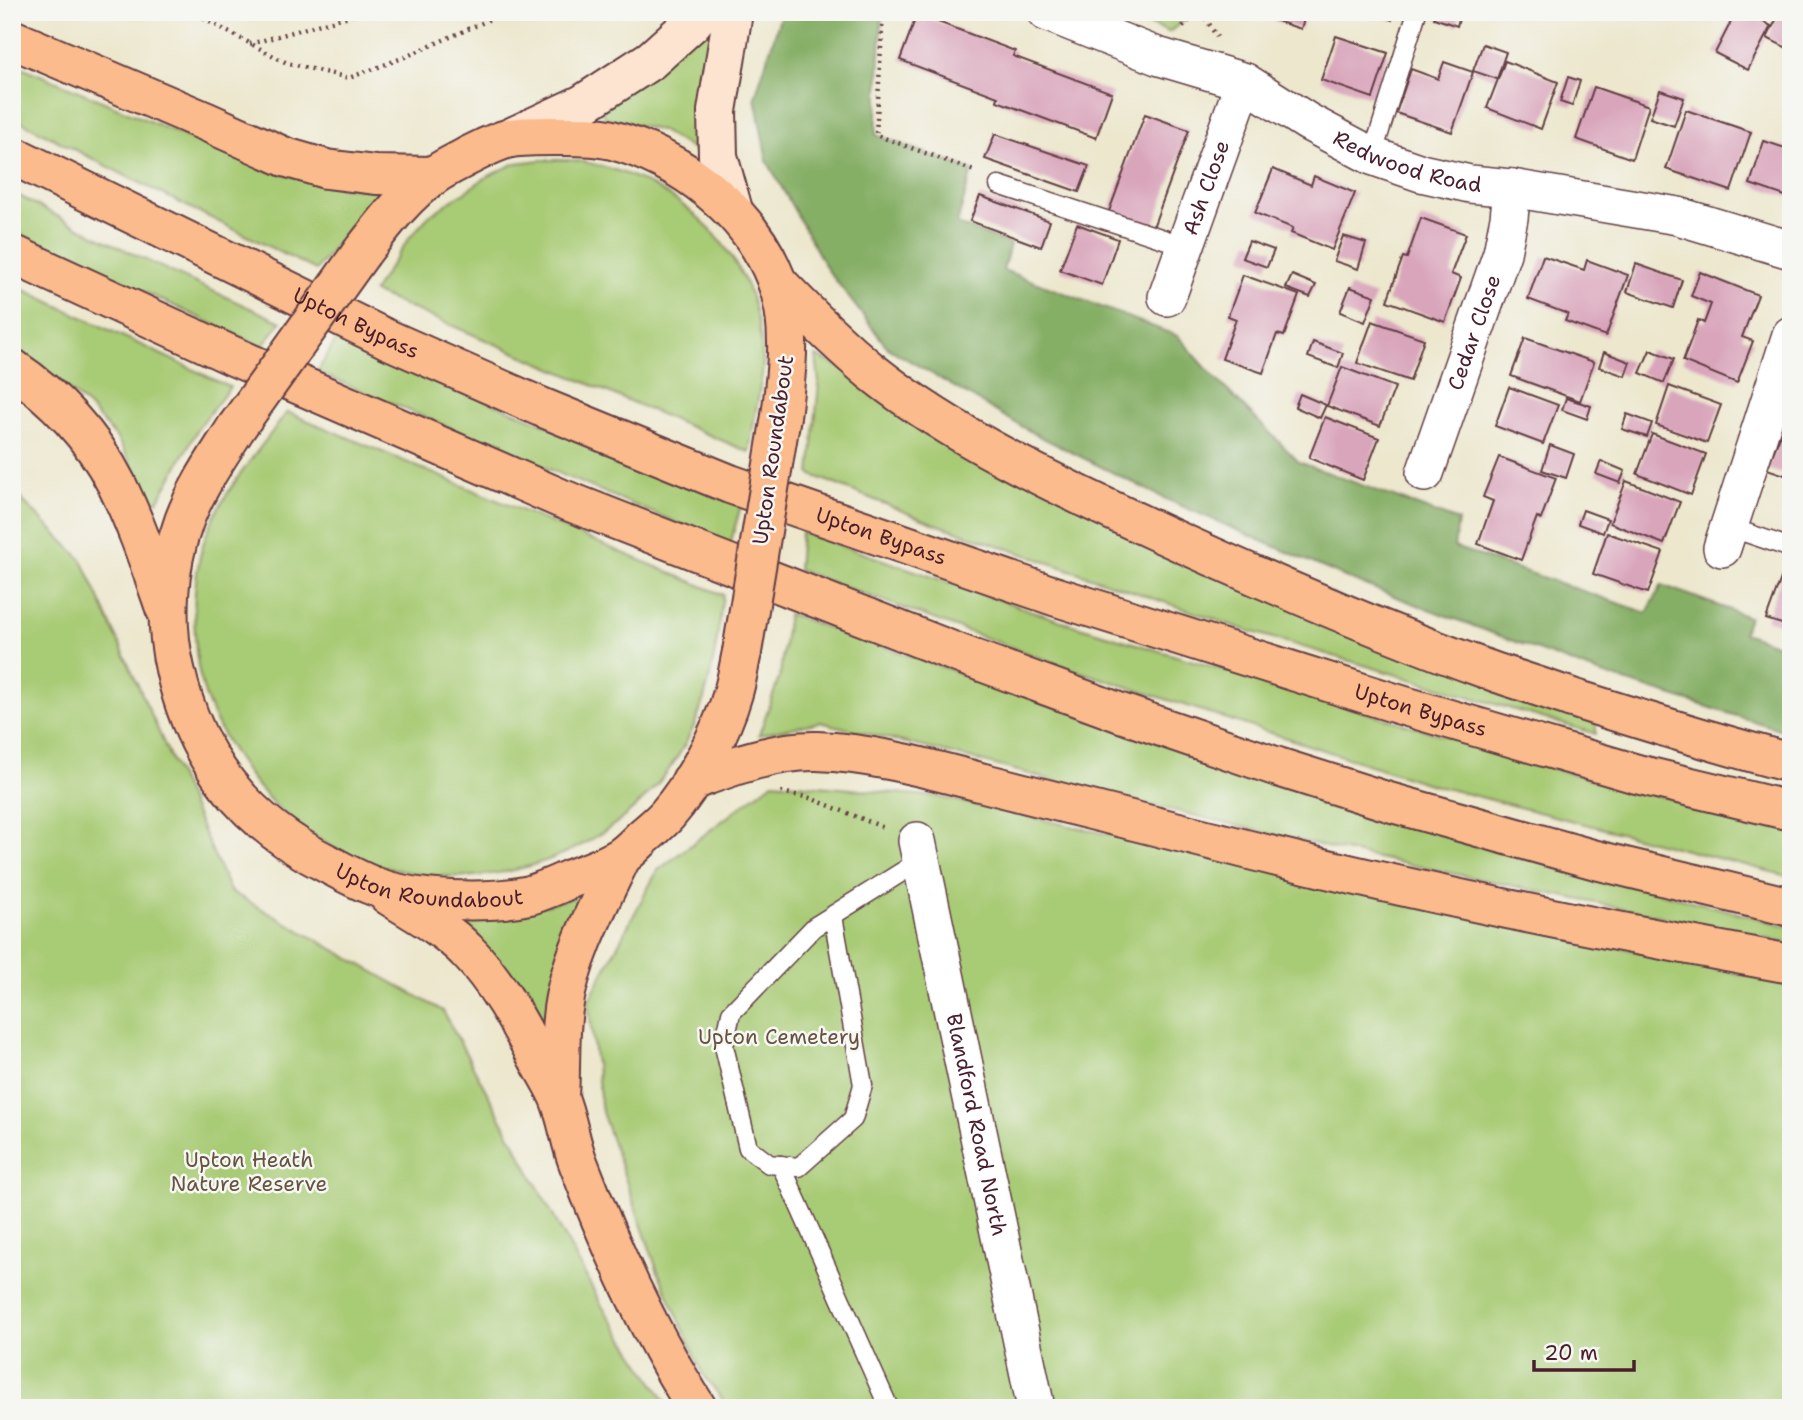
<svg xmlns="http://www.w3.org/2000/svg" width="1803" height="1420" font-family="'Shantell Sans',sans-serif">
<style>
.green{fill:#a8cb74;stroke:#797550;stroke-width:2}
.forest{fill:#86af66;stroke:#686748;stroke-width:2}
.building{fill:#d9a5bb}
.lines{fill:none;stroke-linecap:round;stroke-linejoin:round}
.service-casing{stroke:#623d43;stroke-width:21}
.minor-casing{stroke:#623d43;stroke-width:40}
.secondary-casing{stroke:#623d43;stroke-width:42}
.trunk-casing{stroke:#623d43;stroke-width:42}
.path{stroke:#623d43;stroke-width:4.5;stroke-dasharray:2 5;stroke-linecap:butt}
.service{stroke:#fff;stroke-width:18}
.minor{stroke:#fff;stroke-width:37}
.secondary{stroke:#fde4d1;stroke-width:38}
.trunk{stroke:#fbbb8d;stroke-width:38}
.trunk-bridge-casing{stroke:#623d43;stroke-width:42;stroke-linecap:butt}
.trunk-bridge{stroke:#fbbb8d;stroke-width:38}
.labels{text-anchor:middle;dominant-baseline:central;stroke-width:5;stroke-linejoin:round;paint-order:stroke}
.street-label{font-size:21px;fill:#4a1f2b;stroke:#f6f6f2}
.park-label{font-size:21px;fill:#665341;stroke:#f6f6f2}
</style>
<rect width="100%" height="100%" fill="#f6f6f2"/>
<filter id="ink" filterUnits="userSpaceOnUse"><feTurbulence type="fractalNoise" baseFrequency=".0143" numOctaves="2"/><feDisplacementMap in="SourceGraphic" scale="14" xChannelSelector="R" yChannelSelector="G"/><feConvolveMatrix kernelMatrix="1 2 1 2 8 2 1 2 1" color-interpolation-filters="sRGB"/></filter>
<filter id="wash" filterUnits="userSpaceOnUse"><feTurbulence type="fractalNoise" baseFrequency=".00686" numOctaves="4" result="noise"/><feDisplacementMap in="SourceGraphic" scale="28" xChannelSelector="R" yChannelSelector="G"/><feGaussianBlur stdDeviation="1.57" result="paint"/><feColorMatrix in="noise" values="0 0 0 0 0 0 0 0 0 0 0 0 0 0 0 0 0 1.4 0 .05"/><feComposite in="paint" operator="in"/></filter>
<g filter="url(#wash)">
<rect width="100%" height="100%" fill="#ece7cd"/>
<!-- green -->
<g class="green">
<path d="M1120 12H1195L1169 32Z"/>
<path d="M713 16 706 157 662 131 604 117 601 104Z"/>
<path d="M12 63 260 168 345 188 381 189 316 270 124 175 12 117Z"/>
<path d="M541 160C553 160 566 159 578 161 643 172 704 208 737 266 754 294 761 331 763 363 763 373 760 384 759 394 755 414 752 433 749 452L373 292 410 237 429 216 488 176 516 163Z"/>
<path d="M12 192C100 240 190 281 281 322L262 347 12 230Z"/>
<path d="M12 284 230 387 199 427 158 501 145 498 130 461 116 437 88 406 52 375 12 347Z"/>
<path d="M337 339 741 505 730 545 317 372Z"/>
<path d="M816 356 1596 716V734L1246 630 930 522 810 474 819 383Z"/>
<path d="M287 412 723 595C717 640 712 684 694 726 644 838 516 897 398 870 388 868 377 866 367 862 313 843 265 804 235 755 210 715 196 682 195 634 193 599 195 561 209 528 227 486 260 449 287 412Z"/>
<path d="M12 490 82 560 230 891 443 1011 602 1306 670 1408H12Z"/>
<path d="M801 532 1076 626 1565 772 1791 829V877L1429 784 1066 667 798 570Z"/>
<path d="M788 614 1240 769 1570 869 1791 927V943L1339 850 1109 795 961 756 820 722 759 735 780 675Z"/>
<path d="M773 782 939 797 1791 985V1408H729L703 1374 658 1272 602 1112 588 1002 657 871Z"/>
<path d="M571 898H577L582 902 549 1015 536 1017 469 929V924L471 921 507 916Z"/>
</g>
<!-- forest -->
<path class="forest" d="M782 12H882L876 135 972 170 957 224 1010 244 1003 270 1178 336 1214 377 1299 462 1458 521 1454 547 1647 613 1662 585 1749 617 1743 633 1791 649V733L1596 672 1354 581 1168 500 1033 433 888 348 827 269 767 161 755 97Z"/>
<g id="blocks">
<!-- building -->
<g class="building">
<path d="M1259 12H1306L1301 29 1258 15Z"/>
<path d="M1373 12H1395L1392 20Z"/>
<path d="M1435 12H1461L1457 26 1434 18Z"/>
<path d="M1736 12H1745L1771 26 1748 70 1715 53Z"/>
<path d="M1780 12H1791V50L1767 38Z"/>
<path d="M917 14 1015 51 1013 56 1112 93 1096 138 997 101 998 97 900 60Z"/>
<path d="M1336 36 1388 53 1373 98 1321 80Z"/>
<path d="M1483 44 1506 52 1497 79 1473 71Z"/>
<path d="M1505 61 1558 82 1541 129 1487 108Z"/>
<path d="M1444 62 1473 72 1452 132 1396 113 1411 69 1438 79Z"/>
<path d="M1568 77 1580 81 1572 106 1560 102Z"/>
<path d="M1594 87 1649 106 1632 159 1576 139Z"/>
<path d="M1660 90 1684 98 1674 126 1650 118Z"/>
<path d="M1686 110 1751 132 1731 191 1666 169Z"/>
<path d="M1145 114 1189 130 1152 230 1108 214Z"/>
<path d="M995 134 1089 166 1079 192 985 159Z"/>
<path d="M1764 141 1791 150V198L1750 184Z"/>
<path d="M1273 169 1311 185 1314 176 1355 193 1332 250 1291 233 1293 228 1255 213Z"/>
<path d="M980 196 1050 221 1041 247 970 221Z"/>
<path d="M1421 218 1466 234 1451 274 1461 278 1445 322 1387 301 1403 257 1407 258Z"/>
<path d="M1077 224 1118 239 1102 285 1060 270Z"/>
<path d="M1343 236 1366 243 1358 269 1334 261Z"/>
<path d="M1249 241 1274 250 1267 267 1242 258Z"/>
<path d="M1543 256 1584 270 1587 260 1628 275 1606 336 1565 321 1568 314 1528 299Z"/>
<path d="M1636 264 1682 280 1673 308 1627 292Z"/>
<path d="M1700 272 1758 295 1742 337 1753 341 1737 383 1683 361 1698 320 1704 323 1711 304 1691 296Z"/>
<path d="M1243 275 1299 295 1284 336 1277 334 1263 373 1222 359 1236 319 1228 316Z"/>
<path d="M1292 275 1316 285 1310 297 1286 288Z"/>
<path d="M1350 287 1375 296 1365 322 1340 312Z"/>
<path d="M1372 321 1424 339 1410 381 1357 363Z"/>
<path d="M1525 338 1594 362 1580 401 1511 376Z"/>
<path d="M1313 342 1343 353 1338 368 1308 357Z"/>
<path d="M1650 350 1674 359 1664 383 1640 373Z"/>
<path d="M1604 352 1630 362 1625 376 1599 367Z"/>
<path d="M1342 367 1395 387 1380 426 1327 406Z"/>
<path d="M1669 386 1721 405 1707 443 1656 425Z"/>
<path d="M1509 387 1558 405 1543 444 1495 426Z"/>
<path d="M1300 394 1326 405 1320 418 1295 407Z"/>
<path d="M1566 398 1591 406 1587 419 1562 410Z"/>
<path d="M1627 414 1652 423 1647 437 1622 429Z"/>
<path d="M1325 417 1379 438 1363 480 1309 458Z"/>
<path d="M1782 431 1791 435V477L1767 469Z"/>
<path d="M1652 434 1706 454 1691 495 1637 474Z"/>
<path d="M1550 445 1574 454 1566 478 1542 470Z"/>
<path d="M1499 457 1556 478 1541 519 1537 517 1521 560 1478 544 1493 501 1483 497Z"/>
<path d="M1601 461 1625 471 1620 483 1596 474Z"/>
<path d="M1626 481 1680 502 1664 544 1610 523Z"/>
<path d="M1583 510 1608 519 1603 533 1578 524Z"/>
<path d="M1607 533 1663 552 1648 593 1593 574Z"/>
<path d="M1784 570 1791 572V627L1766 619Z"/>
</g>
</g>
</g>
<g filter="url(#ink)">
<use href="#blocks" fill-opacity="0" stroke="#623d43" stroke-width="2"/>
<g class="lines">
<!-- service casing -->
<g class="service-casing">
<g id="service">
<path d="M1372 156 1417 12"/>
<path d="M999 185 1185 246"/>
<path d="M1729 527 1791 548"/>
<path d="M833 916 863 1085 853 1119 799 1167 769 1164 748 1148 724 1046 731 1013 814 927 921 860"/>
<path d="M781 1165 889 1408"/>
</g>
</g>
<!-- minor casing -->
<g class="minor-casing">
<g id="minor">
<path id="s1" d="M1046 12 1157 56 1245 82 1308 122 1372 156 1421 173 1470 184 1512 188 1678 216 1791 250"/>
<path id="s2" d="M1167 297 1237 102 1245 82"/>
<path id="s3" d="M1425 473 1502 253 1509 218 1512 188"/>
<path d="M1722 548 1791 335"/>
<path id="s4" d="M917 841 1036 1408"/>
</g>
</g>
<!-- secondary casing -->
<g class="secondary-casing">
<g id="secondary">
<path d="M510 138 583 104 651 60 691 24 701 12"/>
<path d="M733 210 718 156 717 111 733 12"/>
</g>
</g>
<!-- trunk casing -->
<g class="trunk-casing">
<g id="trunk">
<path d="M12 39 207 122 285 157 326 169 376 175 433 176"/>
<path id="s5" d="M12 155 387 339 541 407 730 484 1054 596 1401 705 1637 774 1791 811"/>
<path d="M362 252C383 225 406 194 434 175 446 167 459 161 472 154 484 148 497 141 511 138 524 136 540 136 553 136 572 136 593 135 612 140 682 159 749 210 776 279 793 323 787 371 781 416"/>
<path d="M12 254 233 356 560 498 960 654 1121 713 1278 767 1389 802 1596 860 1791 907"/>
<path d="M777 282C807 313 838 344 872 372 956 439 1063 488 1160 533 1267 582 1375 629 1486 669 1514 679 1544 688 1572 698 1645 721 1717 744 1791 763"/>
<path d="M12 368C54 396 93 437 116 483 136 523 150 565 165 608"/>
<path id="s6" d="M236 428C217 458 196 488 184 521 167 567 164 623 175 669 195 760 245 822 328 864 343 872 359 881 376 887 416 902 488 904 530 895 543 891 557 885 570 879 586 873 604 867 619 858 628 853 636 844 643 837 651 830 660 823 667 815 693 785 722 732 733 693 737 680 739 665 742 652"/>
<path d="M691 781C730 767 775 750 817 751 874 753 929 769 984 783 1065 803 1145 824 1226 844 1412 892 1601 929 1791 964"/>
<path d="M388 895C414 912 445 928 466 950 497 981 519 1023 539 1061 546 1073 554 1086 559 1098 568 1120 570 1143 579 1165 611 1249 649 1332 697 1408"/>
<path d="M559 1096C561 1068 559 1038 563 1009 570 958 599 904 621 858"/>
</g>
</g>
<!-- path -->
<g class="path">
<path d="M191 12 287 63 349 78 405 57 484 22 503 12"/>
<path d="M883 12 876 135 977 172"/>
<path d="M1202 12 1217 37"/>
<path d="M1183 27 1196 12"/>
<path d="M250 44 363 12"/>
<path d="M781 792 810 798 885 828"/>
</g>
<!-- service -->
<use href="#service" class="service"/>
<!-- minor -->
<use href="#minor" class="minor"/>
<!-- secondary -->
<use href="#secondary" class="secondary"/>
<!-- trunk -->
<use href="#trunk" class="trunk"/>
<!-- trunk-bridge casing -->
<g class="trunk-bridge-casing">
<g id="trunk-bridge">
<path d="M236 428 362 252"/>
<path d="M742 652 781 416"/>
</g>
</g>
<!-- trunk-bridge -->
<use href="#trunk-bridge" class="trunk-bridge"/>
</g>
</g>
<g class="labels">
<!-- street labels -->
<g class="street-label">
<text stroke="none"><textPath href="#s1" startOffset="394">Redwood Road</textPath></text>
<text stroke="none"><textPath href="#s2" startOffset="116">Ash Close</textPath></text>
<text stroke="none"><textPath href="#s5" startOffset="383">Upton Bypass</textPath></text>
<text stroke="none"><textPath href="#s3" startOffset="149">Cedar Close</textPath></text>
<text transform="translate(773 450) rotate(-82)">Upton Roundabout</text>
<text stroke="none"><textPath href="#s5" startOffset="950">Upton Bypass</textPath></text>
<text stroke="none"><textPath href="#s5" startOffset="1517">Upton Bypass</textPath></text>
<text stroke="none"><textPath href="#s6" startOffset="620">Upton Roundabout</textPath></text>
<text stroke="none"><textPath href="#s4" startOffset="290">Blandford Road North</textPath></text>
</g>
<!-- park labels -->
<g class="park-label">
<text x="779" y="1037">Upton Cemetery</text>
<text x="249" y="1160">Upton Heath<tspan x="249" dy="24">Nature Reserve</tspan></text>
</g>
</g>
<!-- margin -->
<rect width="1803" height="1420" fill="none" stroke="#f6f6f2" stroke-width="42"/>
<!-- scale -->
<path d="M1534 1360v10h100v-10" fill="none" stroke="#4a1f2b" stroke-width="3.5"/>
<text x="1544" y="1360" font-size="21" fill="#4a1f2b" stroke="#f6f6f2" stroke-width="5" paint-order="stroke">20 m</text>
</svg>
